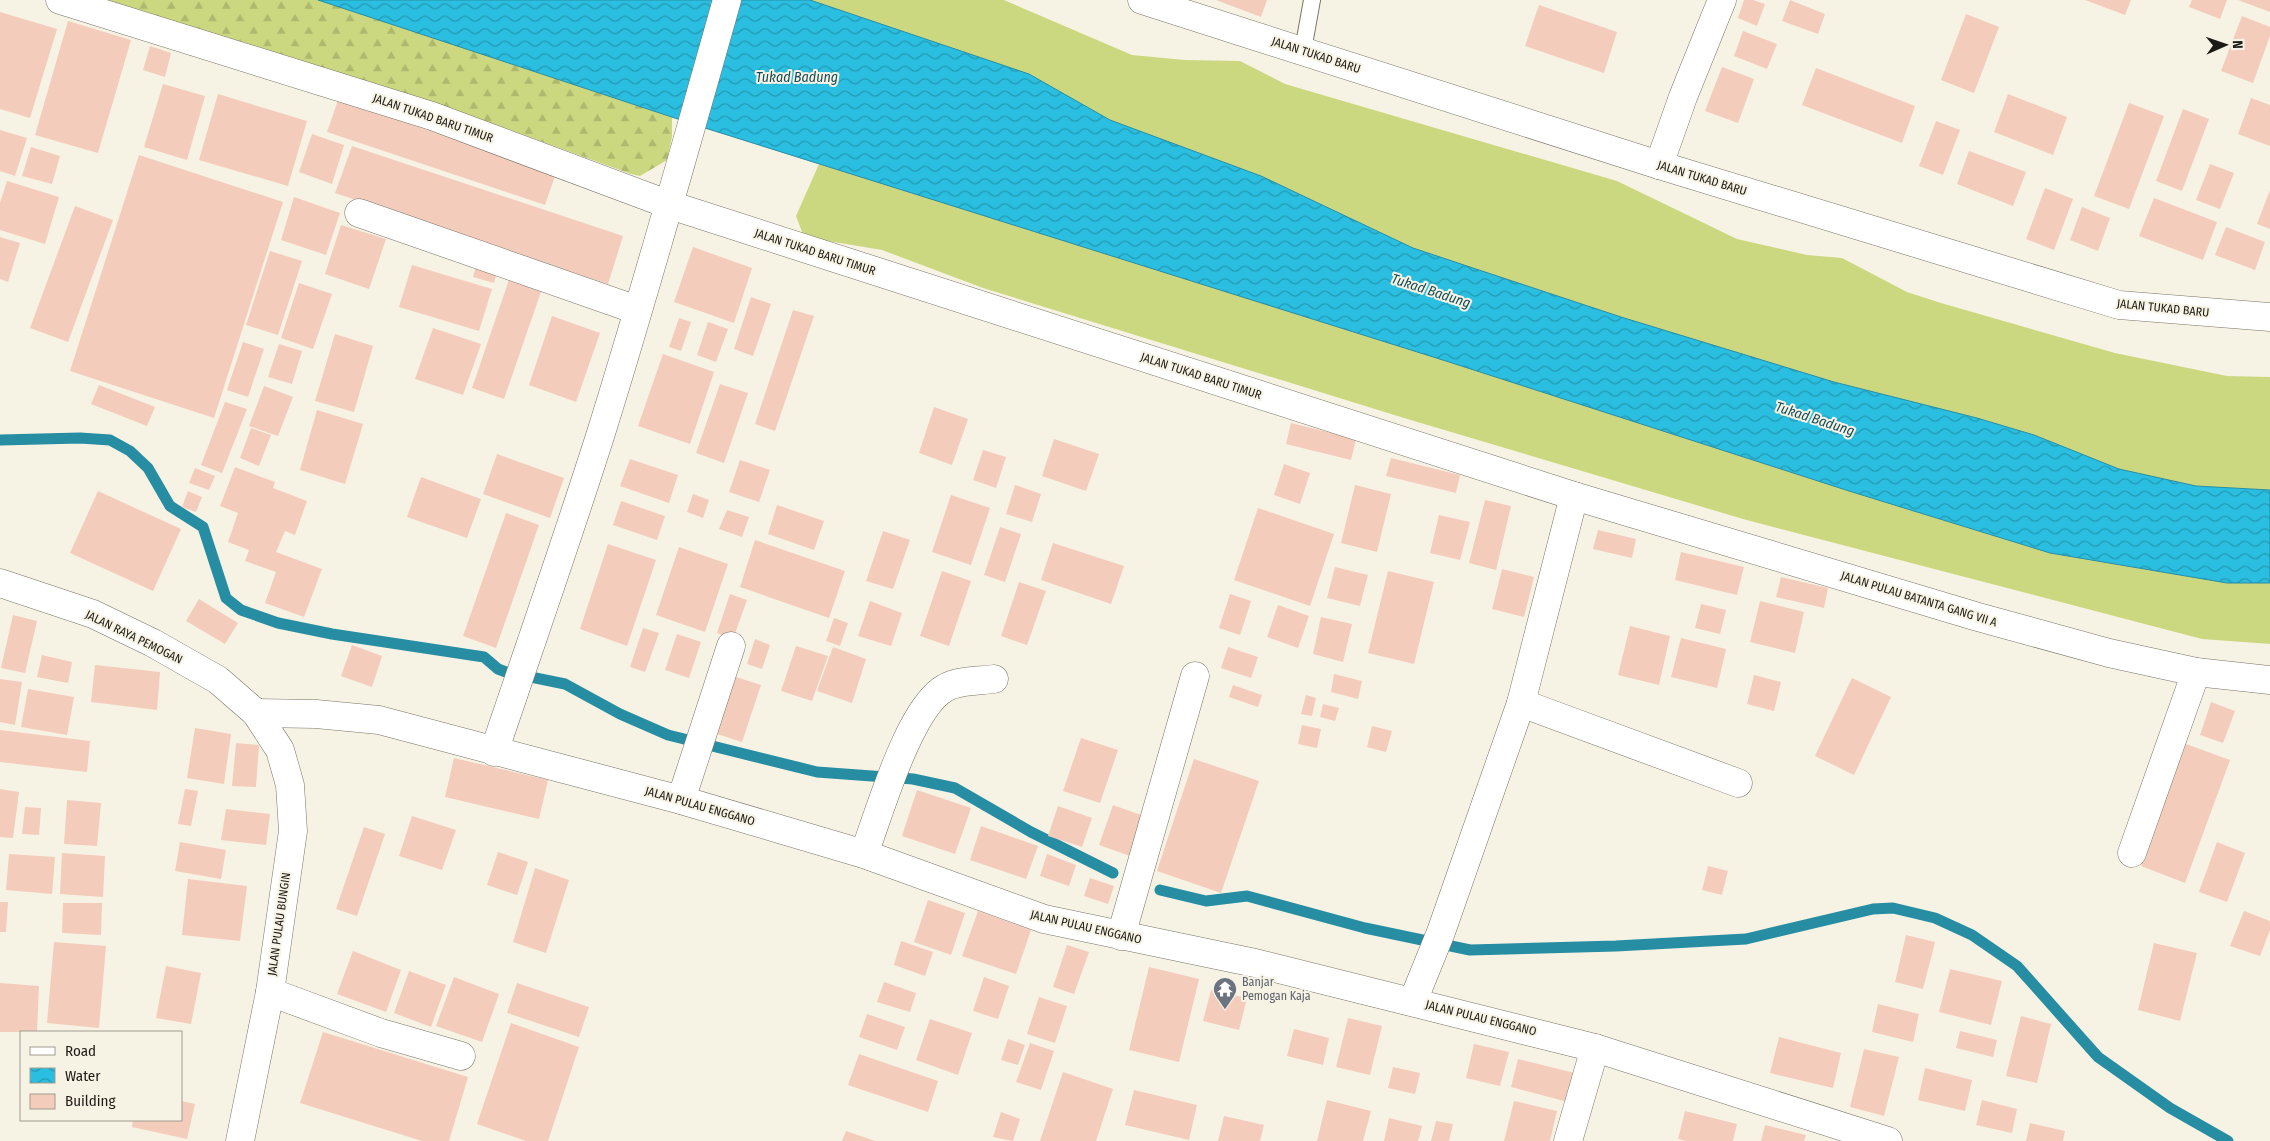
<svg xmlns="http://www.w3.org/2000/svg" width="2270" height="1141" font-family="'Fira Sans Condensed',sans-serif">
<style>
.grass{fill:#ccd87f}
.forest{fill:url(#forest-firs)}
.water{fill:url(#water-waves);stroke:#268da3}
.lines{fill:none;stroke-linecap:round;stroke-linejoin:round}
.stream{stroke:#268da3;stroke-width:11}
.building{fill:#f4ccbc}
.lane-casing{stroke:#777467;stroke-width:18}
.street-casing{stroke:#777467;stroke-width:29}
.secondary-casing{stroke:#777467;stroke-width:29}
.lane{stroke:#fff;stroke-width:16}
.street{stroke:#fff;stroke-width:28}
.secondary{stroke:#fff;stroke-width:28}
.labels{text-anchor:middle;dominant-baseline:central;stroke-width:4;stroke-linejoin:round;paint-order:stroke}
.street-label{font-size:12px;fill:#1c1b15;stroke:#f7f3e4}
.worship-label{font-size:12px;fill:#5b616d;stroke:#f7f3e4;text-anchor:start}
.water-label{font-size:14px;font-style:italic;fill:#104b5a;stroke:#f7f3e4}
</style>
<defs>
<pattern id="forest-firs" width="22" height="20" patternUnits="userSpaceOnUse" patternTransform="scale(1.25)"><rect width="22" height="20" fill="#ccd87f"/><path d="M5 1l3.5 6h-7zM16 11l3.5 6h-7z" fill="#afb96d"/></pattern>
<pattern id="water-waves" width="16" height="10" patternUnits="userSpaceOnUse" patternTransform="scale(1.25)"><rect width="16" height="10" fill="#2abee0"/><path d="M0 5q4-4 8 0t8 0" fill="none" stroke="#239ab4"/></pattern>
</defs>
<rect width="100%" height="100%" fill="#f7f3e4"/>
<!-- grass -->
<g class="grass">
<path d="M810 0H1004L1132 55 1185 60 1240 61 1285 84 1617 181 1737 239 1807 255 1842 258 1907 292 1941 303 2115 353 2227 376 2270 377V490L2196 486 2119 469 2034 435 1977 418 1834 382 1621 317 1476 269 1413 248 1261 176 1110 120 1029 74Z"/>
<path d="M819 164 1449 362 1849 491 2050 553 2227 583H2270V644L2202 639 1743 519 1404 418 983 288 882 250 804 237 796 216Z"/>
</g>
<!-- forest -->
<path class="forest" d="M92 0H318L672 117V137L667 160 640 176 631 174 433 102 217 41Z"/>
<!-- water -->
<path class="water" d="M318 0H810L1029 74 1110 120 1261 176 1413 248 1476 269 1621 317 1834 382 1977 418 2034 435 2119 469 2196 486 2270 490V583H2227L2050 553 1849 491 1449 362 705 128Z"/>
<g class="lines">
<!-- stream -->
<g class="stream">
<path d="M0 440 80 438 110 440 130 451 148 468 170 506 203 527 226 598 241 610 278 623 332 634 484 657 498 669 506 672 565 684 620 714 668 735 817 772 913 779 955 788 1031 832 1113 873"/>
<path d="M1160 890 1206 901 1247 896 1365 928 1470 950 1616 946 1746 939 1873 909 1893 908 1935 918 1972 935 2017 966 2098 1057 2170 1108 2228 1141"/>
</g>
</g>
<!-- building -->
<g class="building">
<path d="M1216 0H1267L1261 17Z"/>
<path d="M1744 0H1753L1765 4 1757 26 1738 18Z"/>
<path d="M1790 0 1825 14 1818 34 1782 21Z"/>
<path d="M2085 0H2131L2125 15Z"/>
<path d="M2192 0H2227L2220 19 2189 7Z"/>
<path d="M2238 0H2270V12Z"/>
<path d="M1539 5 1617 32 1604 73 1525 46Z"/>
<path d="M0 12 57 29 30 118 0 109Z"/>
<path d="M1966 14 1999 27 1974 93 1941 80Z"/>
<path d="M2242 16 2270 27V36L2253 83 2221 71Z"/>
<path d="M68 21 131 40 98 153 35 135Z"/>
<path d="M1743 31 1777 44 1767 69 1734 56Z"/>
<path d="M150 46 171 53 165 77 143 70Z"/>
<path d="M1722 67 1754 79 1738 123 1705 111Z"/>
<path d="M1816 68 1915 106 1902 143 1802 105Z"/>
<path d="M163 84 205 96 187 160 144 147Z"/>
<path d="M218 94 307 121 288 186 199 160Z"/>
<path d="M2008 94 2067 117 2053 155 1994 132Z"/>
<path d="M2251 98 2270 105V146L2238 134Z"/>
<path d="M338 100 556 173 545 205 327 132Z"/>
<path d="M2129 103 2164 116 2129 209 2094 196Z"/>
<path d="M2183 109 2209 119 2182 191 2156 181Z"/>
<path d="M1936 121 1960 130 1943 175 1919 166Z"/>
<path d="M0 130 27 138 15 176 0 171Z"/>
<path d="M312 134 344 145 332 184 299 172Z"/>
<path d="M352 146 623 236 608 284 335 193Z"/>
<path d="M31 147 60 156 52 184 22 176Z"/>
<path d="M1969 151 2026 172 2013 206 1957 184Z"/>
<path d="M139 155 283 202 214 418 70 371Z"/>
<path d="M2210 164 2234 173 2220 209 2196 200Z"/>
<path d="M7 181 59 197 45 244 0 230V203Z"/>
<path d="M2045 188 2073 199 2054 250 2026 239Z"/>
<path d="M2270 190V229L2257 224Z"/>
<path d="M294 197 340 213 326 255 281 240Z"/>
<path d="M2154 198 2217 222 2203 260 2139 236Z"/>
<path d="M75 206 113 220 68 342 30 328Z"/>
<path d="M2082 207 2110 218 2098 251 2070 240Z"/>
<path d="M341 225 386 239 369 289 325 274Z"/>
<path d="M2226 227 2265 242 2255 270 2215 255Z"/>
<path d="M0 237 20 243 8 282 0 279Z"/>
<path d="M693 247 752 268 734 323 674 302Z"/>
<path d="M270 251 302 261 278 335 246 325Z"/>
<path d="M478 258 499 265 494 283 473 277Z"/>
<path d="M412 265 492 289 479 331 399 307Z"/>
<path d="M512 271 544 283 504 399 472 388Z"/>
<path d="M299 283 332 294 313 349 281 338Z"/>
<path d="M751 297 771 304 753 356 734 349Z"/>
<path d="M793 310 814 316 775 431 755 424Z"/>
<path d="M552 316 600 333 576 402 529 385Z"/>
<path d="M679 318 691 322 681 351 669 347Z"/>
<path d="M708 322 728 329 716 362 697 355Z"/>
<path d="M433 328 481 344 463 395 415 379Z"/>
<path d="M335 334 373 346 354 412 315 401Z"/>
<path d="M243 342 264 349 248 397 227 390Z"/>
<path d="M279 344 302 351 292 384 268 377Z"/>
<path d="M663 354 714 372 690 444 638 426Z"/>
<path d="M720 384 748 393 724 463 696 453Z"/>
<path d="M99 385 155 407 147 426 91 404Z"/>
<path d="M264 386 293 397 278 436 249 426Z"/>
<path d="M225 402 247 409 222 473 201 465Z"/>
<path d="M934 407 968 419 952 465 919 453Z"/>
<path d="M317 410 363 424 345 484 300 470Z"/>
<path d="M1291 423 1356 439 1351 460 1286 444Z"/>
<path d="M251 428 271 435 259 466 240 458Z"/>
<path d="M1054 439 1099 454 1086 491 1042 476Z"/>
<path d="M983 450 1006 457 996 488 973 480Z"/>
<path d="M497 454 564 478 550 518 483 494Z"/>
<path d="M1391 458 1460 475 1456 493 1386 476Z"/>
<path d="M630 459 678 475 669 503 620 486Z"/>
<path d="M740 460 770 470 759 502 729 492Z"/>
<path d="M1284 464 1310 473 1300 504 1274 495Z"/>
<path d="M235 467 275 482 273 488 307 501 295 535 285 531 276 552 322 569 304 617 265 603 276 572 245 561 249 550 228 542 238 513 220 506Z"/>
<path d="M195 468 215 476 209 490 189 483Z"/>
<path d="M421 477 481 499 467 538 407 517Z"/>
<path d="M1015 485 1041 494 1032 522 1006 514Z"/>
<path d="M1355 485 1391 494 1377 552 1341 543Z"/>
<path d="M98 491 181 529 153 591 70 553Z"/>
<path d="M188 491 202 497 196 512 182 507Z"/>
<path d="M693 494 709 500 703 518 687 512Z"/>
<path d="M951 495 990 508 971 565 932 552Z"/>
<path d="M1485 500 1511 506 1496 570 1469 563Z"/>
<path d="M621 501 665 516 657 540 613 525Z"/>
<path d="M777 505 824 521 814 550 768 534Z"/>
<path d="M1258 508 1334 534 1310 606 1234 580Z"/>
<path d="M727 510 749 517 742 537 719 529Z"/>
<path d="M506 513 539 525 496 648 463 636Z"/>
<path d="M1439 515 1470 522 1460 560 1430 553Z"/>
<path d="M1000 527 1021 534 1005 582 984 575Z"/>
<path d="M1598 530 1636 539 1632 558 1593 549Z"/>
<path d="M883 531 910 540 893 589 866 581Z"/>
<path d="M755 540 845 571 829 618 740 587Z"/>
<path d="M1053 543 1124 566 1111 604 1041 580Z"/>
<path d="M608 544 656 560 627 646 580 629Z"/>
<path d="M679 547 728 564 705 632 656 615Z"/>
<path d="M1681 552 1744 567 1737 595 1675 580Z"/>
<path d="M1335 567 1368 575 1360 606 1327 598Z"/>
<path d="M1502 569 1534 577 1524 617 1492 609Z"/>
<path d="M942 571 971 581 949 646 920 636Z"/>
<path d="M1388 571 1434 582 1414 664 1368 653Z"/>
<path d="M1781 577 1828 588 1824 608 1776 597Z"/>
<path d="M1019 582 1046 591 1027 645 1001 636Z"/>
<path d="M730 594 747 600 733 639 717 633Z"/>
<path d="M1230 594 1251 601 1240 635 1219 628Z"/>
<path d="M199 599 238 623 225 644 186 621Z"/>
<path d="M870 601 902 613 891 646 858 636Z"/>
<path d="M1760 601 1804 612 1795 653 1750 642Z"/>
<path d="M1701 604 1726 610 1720 634 1695 628Z"/>
<path d="M1278 605 1309 616 1298 648 1267 637Z"/>
<path d="M13 615 37 621 25 673 1 668Z"/>
<path d="M1321 617 1352 624 1343 662 1313 654Z"/>
<path d="M834 618 848 623 840 646 826 641Z"/>
<path d="M1630 626 1670 636 1659 685 1618 675Z"/>
<path d="M643 628 659 633 645 672 630 667Z"/>
<path d="M677 634 701 642 689 678 665 670Z"/>
<path d="M1681 638 1726 649 1717 688 1671 677Z"/>
<path d="M755 639 770 645 762 669 747 664Z"/>
<path d="M352 645 382 656 372 687 341 676Z"/>
<path d="M796 646 828 656 812 701 781 691Z"/>
<path d="M833 647 866 659 852 703 817 691Z"/>
<path d="M1228 647 1258 657 1251 678 1221 668Z"/>
<path d="M42 655 72 662 68 683 37 677Z"/>
<path d="M95 665 160 672 157 710 91 702Z"/>
<path d="M1334 674 1362 681 1358 699 1331 692Z"/>
<path d="M730 675 761 685 742 742 711 732Z"/>
<path d="M1754 675 1781 682 1774 711 1747 704Z"/>
<path d="M1852 678 1891 697 1854 775 1815 756Z"/>
<path d="M0 679 22 682 15 725 0 722Z"/>
<path d="M1233 685 1262 695 1258 707 1229 697Z"/>
<path d="M28 689 74 697 67 735 21 727Z"/>
<path d="M1306 695 1316 698 1312 716 1301 714Z"/>
<path d="M2211 702 2235 711 2223 743 2200 735Z"/>
<path d="M1323 704 1339 708 1335 721 1320 717Z"/>
<path d="M1302 725 1321 729 1317 748 1298 744Z"/>
<path d="M1372 726 1392 731 1386 752 1367 747Z"/>
<path d="M195 728 231 734 224 784 187 778Z"/>
<path d="M0 730 90 741 87 772 0 762Z"/>
<path d="M1081 738 1118 750 1100 803 1063 791Z"/>
<path d="M236 743 259 745 256 787 232 786Z"/>
<path d="M2186 744 2230 760 2185 883 2141 866Z"/>
<path d="M454 758 548 780 539 819 445 797Z"/>
<path d="M1194 759 1259 781 1221 893 1157 871Z"/>
<path d="M0 789 19 792 13 838 0 837Z"/>
<path d="M185 789 198 791 191 826 178 824Z"/>
<path d="M917 790 971 808 955 854 902 836Z"/>
<path d="M67 800 101 803 97 846 64 844Z"/>
<path d="M1113 805 1144 816 1130 856 1099 845Z"/>
<path d="M1058 806 1092 818 1082 847 1048 836Z"/>
<path d="M25 807 41 808 39 835 22 834Z"/>
<path d="M226 809 270 814 266 845 221 840Z"/>
<path d="M412 816 456 830 442 870 399 856Z"/>
<path d="M981 826 1038 846 1026 879 970 860Z"/>
<path d="M364 827 385 834 357 916 336 909Z"/>
<path d="M180 842 226 850 221 879 175 871Z"/>
<path d="M2217 842 2245 853 2227 902 2199 892Z"/>
<path d="M498 852 528 862 517 895 487 885Z"/>
<path d="M62 853 105 856 103 897 60 894Z"/>
<path d="M9 854 55 857 52 894 6 890Z"/>
<path d="M1047 854 1076 865 1069 886 1040 876Z"/>
<path d="M1708 866 1728 871 1722 895 1702 890Z"/>
<path d="M535 868 569 880 546 953 513 942Z"/>
<path d="M1090 878 1114 886 1108 904 1084 896Z"/>
<path d="M188 879 247 886 240 941 182 935Z"/>
<path d="M928 900 965 913 951 955 914 942Z"/>
<path d="M0 902H8L6 932H0Z"/>
<path d="M63 903H102L101 935 62 933Z"/>
<path d="M978 911 1031 930 1016 974 962 956Z"/>
<path d="M2244 911 2270 921V930L2260 956 2230 946Z"/>
<path d="M1906 935 1935 942 1923 989 1895 982Z"/>
<path d="M901 941 933 952 925 976 894 965Z"/>
<path d="M54 942 106 946 99 1028 47 1023Z"/>
<path d="M2154 943 2197 953 2180 1021 2138 1010Z"/>
<path d="M1067 945 1089 952 1074 994 1053 987Z"/>
<path d="M353 951 401 970 386 1012 337 994Z"/>
<path d="M166 966 201 973 191 1024 156 1018Z"/>
<path d="M1149 967 1199 979 1179 1062 1129 1050Z"/>
<path d="M1950 969 2002 981 1991 1025 1939 1012Z"/>
<path d="M409 971 446 985 431 1027 394 1013Z"/>
<path d="M454 977 499 994 482 1042 436 1026Z"/>
<path d="M984 977 1009 986 998 1019 973 1011Z"/>
<path d="M884 982 916 993 910 1012 877 1002Z"/>
<path d="M0 983 39 986 37 1032H0Z"/>
<path d="M517 983 589 1007 579 1037 507 1013Z"/>
<path d="M1211 990 1247 998 1239 1030 1203 1021Z"/>
<path d="M1039 997 1067 1006 1055 1043 1027 1034Z"/>
<path d="M1878 1004 1919 1014 1913 1042 1872 1032Z"/>
<path d="M867 1014 905 1027 897 1050 859 1037Z"/>
<path d="M2021 1016 2051 1024 2037 1083 2006 1076Z"/>
<path d="M1348 1018 1382 1026 1370 1075 1336 1067Z"/>
<path d="M930 1019 972 1033 958 1075 916 1060Z"/>
<path d="M511 1023 579 1047 548 1141H526L477 1124Z"/>
<path d="M1294 1029 1329 1038 1323 1065 1287 1056Z"/>
<path d="M1960 1031 1997 1040 1993 1057 1956 1048Z"/>
<path d="M323 1032 468 1077 449 1141H422L300 1103Z"/>
<path d="M1779 1037 1841 1053 1833 1088 1770 1073Z"/>
<path d="M1008 1039 1025 1045 1018 1065 1001 1060Z"/>
<path d="M1030 1043 1054 1051 1041 1090 1016 1082Z"/>
<path d="M1474 1044 1509 1052 1500 1086 1466 1078Z"/>
<path d="M1864 1049 1899 1057 1884 1116 1850 1107Z"/>
<path d="M859 1054 938 1081 928 1112 848 1085Z"/>
<path d="M1518 1059 1575 1073 1568 1102 1511 1087Z"/>
<path d="M1393 1067 1420 1073 1415 1094 1388 1088Z"/>
<path d="M1925 1068 1972 1080 1965 1111 1918 1100Z"/>
<path d="M1063 1072 1113 1089 1096 1141H1040Z"/>
<path d="M1134 1090 1197 1105 1189 1140 1125 1125Z"/>
<path d="M1327 1100 1371 1111 1363 1141H1317Z"/>
<path d="M1982 1100 2017 1109 2012 1133 1976 1125Z"/>
<path d="M181 1101 195 1104 187 1139 132 1127 133 1120H181Z"/>
<path d="M1514 1101 1557 1111 1550 1141H1504Z"/>
<path d="M1685 1111 1737 1124 1733 1141H1687L1678 1139Z"/>
<path d="M1001 1112 1020 1119 1013 1141 993 1137Z"/>
<path d="M1224 1116 1264 1125 1260 1141H1218Z"/>
<path d="M1389 1118 1422 1126 1418 1141H1384Z"/>
<path d="M1436 1121 1453 1124 1449 1141H1431Z"/>
<path d="M2030 1123 2065 1131 2063 1141H2026Z"/>
<path d="M1765 1125 1806 1135 1804 1141H1761Z"/>
<path d="M846 1131 875 1141H842Z"/>
</g>
<g class="lines">
<!-- lane casing -->
<g class="lane-casing">
<path id="lane" d="M1303 50 1312 0"/>
</g>
<!-- street casing -->
<g class="street-casing">
<g id="street">
<path d="M60 0 432 116 670 205 1574 496 1978 617 2109 653 2196 672 2270 680"/>
<path d="M1659 165 1683 97 1722 0"/>
<path d="M359 213 637 310"/>
<path d="M1521 703 1738 783"/>
<path d="M256 713 316 714 379 720 681 800 864 854 1044 919 1255 963 1595 1048 1888 1141"/>
<path d="M494 752C530 645 567 540 601 433 646 289 686 145 727 0"/>
<path d="M681 800 731 646"/>
<path d="M2132 853 2196 672"/>
<path d="M864 854C879 814 909 708 945 688 958 680 979 681 994 679"/>
<path d="M1121 936 1195 676"/>
<path d="M270 992 381 1033 461 1056"/>
<path d="M1413 1001 1441 932 1521 703 1574 496"/>
<path d="M1568 1141 1595 1048"/>
</g>
</g>
<!-- secondary casing -->
<g class="secondary-casing">
<g id="secondary">
<path d="M1142 0 1659 165 2119 305 2270 317"/>
<path d="M0 583 93 614 153 643 218 680 256 713 280 750 290 785 293 831 270 992 240 1141"/>
</g>
</g>
<!-- lane -->
<use href="#lane" class="lane"/>
<!-- street -->
<use href="#street" class="street"/>
<!-- secondary -->
<use href="#secondary" class="secondary"/>
</g>
<!-- icons -->
<defs>
<g id="temple-pin" transform="scale(1.25)"><path d="M0 17L-7.5 6A9.5 9.5 0 1 1 7.5 6Z" fill="#6b7280" stroke="#f7f3e4"/><path d="M0-6L5-2H3V0L6.5 2.5H4V6H1.5V3h-3V6H-4V2.5H-6.5L-3 0V-2H-5Z" fill="#fff"/></g>
</defs>
<g fill-rule="evenodd">
<use href="#temple-pin" x="1225" y="989"/>
</g>
<g class="labels">
<!-- street labels -->
<g class="street-label">
<text transform="translate(1316 55) rotate(18)">JALAN TUKAD BARU</text>
<text transform="translate(433 118) rotate(19)">JALAN TUKAD BARU TIMUR</text>
<text transform="translate(1702 178) rotate(17)">JALAN TUKAD BARU</text>
<text transform="translate(815 252) rotate(18)">JALAN TUKAD BARU TIMUR</text>
<text transform="translate(2163 308) rotate(6)">JALAN TUKAD BARU</text>
<text transform="translate(1201 376) rotate(18)">JALAN TUKAD BARU TIMUR</text>
<text transform="translate(1919 599) rotate(17)">JALAN PULAU BATANTA GANG VII A</text>
<text transform="translate(134 637) rotate(26)">JALAN RAYA PEMOGAN</text>
<text transform="translate(700 806) rotate(16)">JALAN PULAU ENGGANO</text>
<text transform="translate(279 924) rotate(-82)">JALAN PULAU BUNGIN</text>
<text transform="translate(1086 927) rotate(13)">JALAN PULAU ENGGANO</text>
<text transform="translate(1481 1018) rotate(14)">JALAN PULAU ENGGANO</text>
</g>
<!-- worship labels -->
<g class="worship-label">
<text x="1242" y="982">Banjar<tspan x="1242" dy="14">Pemogan Kaja</tspan></text>
</g>
<!-- water labels -->
<g class="water-label">
<text x="797" y="77">Tukad Badung</text>
<text transform="translate(1431 291) rotate(18)">Tukad Badung</text>
<text transform="translate(1815 419) rotate(18)">Tukad Badung</text>
</g>
</g>
<!-- legend -->
<rect x="20" y="1031" width="162" height="90" fill="#f7f3e4" stroke="#9f9d91"/>
<rect x="30" y="1047" width="25" height="8" fill="#ffffff" stroke="#9f9d91"/>
<text x="65" y="1056" font-size="15" fill="#1c1b15">Road</text>
<rect x="30" y="1068" width="25" height="15" fill="url(#water-waves)" stroke="#9f9d91"/>
<text x="65" y="1081" font-size="15" fill="#1c1b15">Water</text>
<rect x="30" y="1094" width="25" height="15" fill="#f4ccbc" stroke="#9f9d91"/>
<text x="65" y="1106" font-size="15" fill="#1c1b15">Building</text>
<!-- north arrow -->
<g transform="translate(2225 45) rotate(88)" stroke="#f7f3e4" stroke-width="4" paint-order="stroke">
<path d="M0-4L9 19L0 12L-9 19Z" fill="#1c1b15"/>
<text y="-8" font-size="14" font-weight="bold" text-anchor="middle" fill="#1c1b15">N</text>
</g>
</svg>
